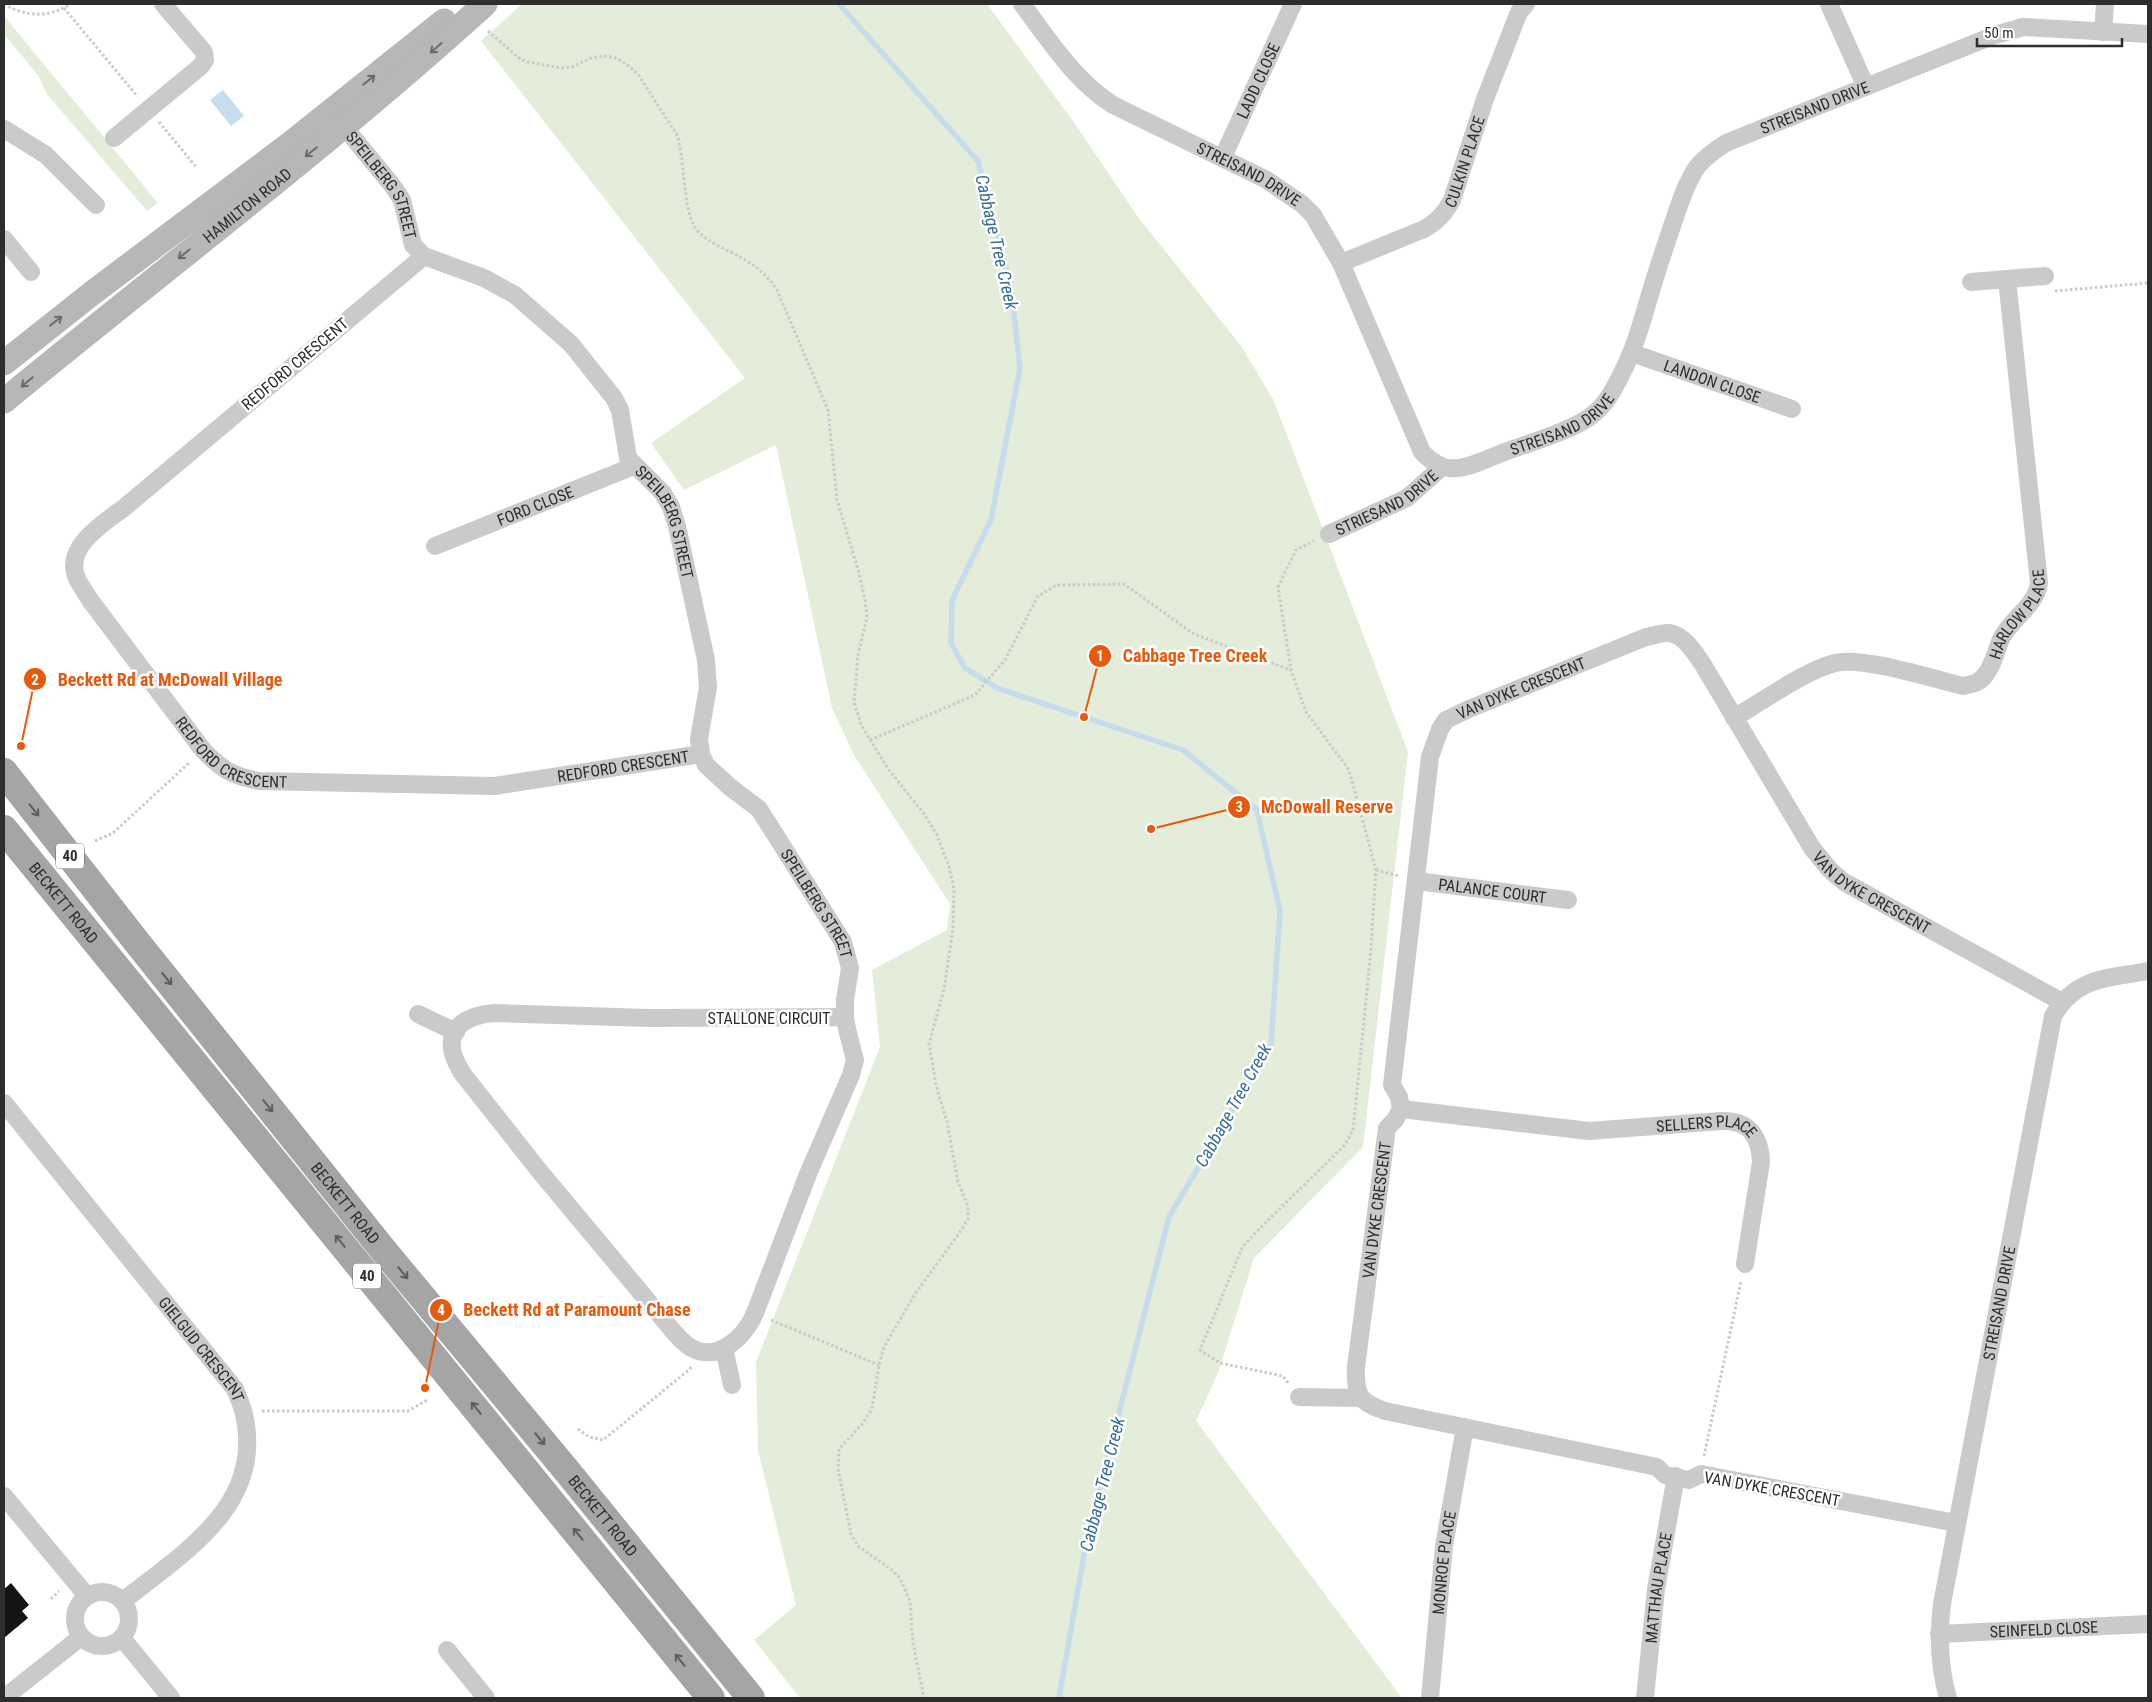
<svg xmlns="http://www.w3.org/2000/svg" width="2152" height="1702" font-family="'Roboto Condensed',sans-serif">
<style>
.green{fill:#e4ecda}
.water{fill:#c5dded}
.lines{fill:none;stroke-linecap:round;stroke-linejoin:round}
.stream{stroke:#c5dded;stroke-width:5.5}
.building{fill:#141414}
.path{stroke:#cacaca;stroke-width:3;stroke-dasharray:2.5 2.5;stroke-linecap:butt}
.street{stroke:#cacaca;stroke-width:18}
.secondary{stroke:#b7b7b7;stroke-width:25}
.primary{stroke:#a5a5a5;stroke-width:28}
.oneway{stroke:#6b6b6b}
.oneway2{stroke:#5d5d5d}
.labels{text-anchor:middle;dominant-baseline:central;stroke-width:5;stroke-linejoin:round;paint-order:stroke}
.shield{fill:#fff;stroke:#6c6c6c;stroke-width:1}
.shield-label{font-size:15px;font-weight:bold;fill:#2d2d2d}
.street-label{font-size:16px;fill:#2d2d2d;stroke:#fff}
.water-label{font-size:18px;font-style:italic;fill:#376f94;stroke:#fff}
.leader{fill:none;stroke:#e8590c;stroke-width:2}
.callout-dot{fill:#e8590c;stroke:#fff;stroke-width:2}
.mark-label{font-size:15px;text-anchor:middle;font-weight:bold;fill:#fff}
.callout-label{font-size:18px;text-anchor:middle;font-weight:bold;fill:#e8590c;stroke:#fff;stroke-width:5;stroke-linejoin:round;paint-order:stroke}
</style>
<rect width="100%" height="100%" fill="#fff"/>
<!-- green -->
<g class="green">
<path d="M522 4H987L1075 124 1138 217 1242 347 1274 401 1408 752 1363 1147 1254 1258 1218 1373 1196 1421 1402 1698H800L754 1640 796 1605 758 1450 756 1362 880 1047 872 970 947 930 950 904 854 755 832 708 776 445 684 490 651 443 745 378 481 41Z"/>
<path d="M4 16 158 203 147 211 47 94 38 75 4 34Z"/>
</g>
<!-- water -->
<path class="water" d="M223 90 244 116 231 126 210 100Z"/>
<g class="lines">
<!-- stream -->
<path class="stream" d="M839 4 978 161 1011 287 1020 368 991 520 952 600 951 643 965 668 997 688 1183 750 1257 810 1280 911 1271 1044 1169 1217 1087 1538 1059 1698"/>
</g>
<!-- building -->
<path class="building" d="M11 1583 29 1605 22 1611 28 1618 4 1638V1589Z"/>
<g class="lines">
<!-- path -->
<g class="path">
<path d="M4 4C25 17 50 18 70 4"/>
<path d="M64 8 137 96"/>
<path d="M488 31 520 59 528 62 561 68 572 67 591 58 604 56 613 57 625 63 638 74 677 135C685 160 683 206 694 226 704 242 727 249 742 258 758 267 769 277 778 292L828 410 837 500 859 573 865 600 867 617 858 655 854 702 861 724 870 740 889 770 924 814 937 835 949 867 954 889 953 929 944 989 929 1044 936 1085 947 1122 958 1182 968 1206V1219L958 1235 915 1294 884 1347 879 1365 872 1409 863 1423 839 1449 838 1469 851 1534 859 1547 892 1570 900 1578 910 1601 913 1643 924 1698"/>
<path d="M159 122 197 168"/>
<path d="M2055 291 2148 283"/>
<path d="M870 740 975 695 1005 660 1038 596 1057 585 1124 584 1194 634 1291 670"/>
<path d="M95 841 113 833 190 762"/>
<path d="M1376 870 1399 876"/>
<path d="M771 1320 879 1365"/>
<path d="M1288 1383 1283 1376 1220 1363 1200 1350 1242 1248 1253 1235 1344 1146 1353 1130 1370 960 1376 870 1349 770 1306 712 1291 670 1278 587 1296 550 1314 541"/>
<path d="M262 1411H408L429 1399"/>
<path d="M578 1429 589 1437 603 1440 690 1369 691 1366"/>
<path d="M1704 1456 1741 1281"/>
<path d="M51 1599 59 1591"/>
</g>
<!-- street -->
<g class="street">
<path id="s1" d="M1022 4C1049 40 1074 80 1113 105L1265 179 1302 204 1313 215 1341 263 1422 452C1447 479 1467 467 1497 455 1524 444 1568 433 1591 416 1606 405 1614 389 1622 373 1636 346 1643 317 1652 288 1658 267 1665 247 1672 226 1679 206 1685 185 1697 167 1705 157 1715 150 1726 143L1995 35 2023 27 2148 34"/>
<path d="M1829 4 1866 87"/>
<path d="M2103 32 2105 4"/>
<path id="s2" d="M337 118 392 185 402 200 413 245 424 256 484 278 515 295 571 344 614 398 620 410 628 458 662 492 671 507 677 526 706 660 708 687 699 739 701 754 706 765 730 787 759 809 843 942 850 968 845 1000V1017"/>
<path d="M4 129 46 155 96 205"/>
<path d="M114 138 201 66 205 60 204 52 163 4"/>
<path id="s3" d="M1223 157 1293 4"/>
<path d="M4 239 31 272"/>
<path id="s4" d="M424 256 125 507C105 522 65 546 76 576 79 584 86 593 90 600L203 750C222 770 233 776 259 781L495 786 701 754"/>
<path id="s5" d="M1341 263 1424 229C1438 221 1445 213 1452 200L1485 99 1519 12 1526 4"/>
<path d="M1971 282 2045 276"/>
<path id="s6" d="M1632 353 1792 409"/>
<path id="s7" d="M1329 534 1407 498 1442 467"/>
<path id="s8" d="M435 546 634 466"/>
<path id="s9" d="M1734 718C1763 701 1804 671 1835 663 1862 656 1934 679 1963 686 1973 684 1980 683 1986 674 1994 664 1996 649 2002 637 2013 617 2036 606 2039 583L2007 279"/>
<path id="s10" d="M1417 881 1568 900"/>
<path d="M494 1013 648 1018 845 1017 847 1029 855 1060 851 1075 808 1174 755 1313C744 1338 715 1366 687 1345 682 1341 677 1336 673 1331L541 1173 462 1073C459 1067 455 1061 453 1054 446 1025 470 1015 494 1013Z"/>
<path d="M418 1014 456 1032"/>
<path id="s11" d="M4 1103 235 1389C238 1397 242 1405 244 1414 265 1505 184 1552 123 1601"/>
<path id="s12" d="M1401 1109 1589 1131 1721 1121C1748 1120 1760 1135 1761 1162L1745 1264"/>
<path d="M724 1348 732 1385"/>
<path d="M1299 1397 1360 1398"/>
<path d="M4 1496 87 1596"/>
<path id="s13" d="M1956 1523 1701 1474 1689 1480 1665 1475 1657 1467 1385 1411C1359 1402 1355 1395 1356 1367L1387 1128 1395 1120 1401 1109 1399 1097 1392 1085 1430 757 1440 729 1446 720 1469 709 1646 637C1653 636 1663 632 1670 633 1685 636 1694 652 1702 663L1812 848 1830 870 1844 882 2062 1002"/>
<circle cx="102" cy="1619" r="27"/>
<path id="s14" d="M1939 1634 2148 1624"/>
<path d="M122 1638 171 1698"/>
<path d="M447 1650 486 1698"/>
<path d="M4 1698 81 1637"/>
<path id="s15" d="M1430 1698 1444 1546 1465 1427"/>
<path id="s16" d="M1645 1698 1656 1589 1676 1476"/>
<path id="s17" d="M1948 1698C1939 1667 1938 1636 1942 1604L2053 1016C2077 976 2107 979 2148 971"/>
</g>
<!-- secondary -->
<g class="secondary">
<path d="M4 363 91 294 290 144 444 21"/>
<path id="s18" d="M4 401C164 269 331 144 485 4"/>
</g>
<!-- primary -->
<g class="primary">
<path id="s19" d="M4 772 136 941 384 1251 567 1471 751 1698"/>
<path id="s20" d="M4 829 711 1698"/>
</g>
</g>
<!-- one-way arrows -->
<defs><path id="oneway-shaft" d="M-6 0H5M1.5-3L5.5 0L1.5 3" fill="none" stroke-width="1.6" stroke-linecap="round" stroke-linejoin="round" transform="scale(1.25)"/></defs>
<g class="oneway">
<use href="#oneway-shaft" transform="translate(436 48) rotate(139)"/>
<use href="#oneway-shaft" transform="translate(369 80) rotate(-39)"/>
<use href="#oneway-shaft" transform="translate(311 152) rotate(141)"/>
<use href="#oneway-shaft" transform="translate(184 254) rotate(141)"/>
<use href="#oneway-shaft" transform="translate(56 321) rotate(-38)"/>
<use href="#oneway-shaft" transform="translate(27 382) rotate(140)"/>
</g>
<g class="oneway2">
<use href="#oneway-shaft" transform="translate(34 810) rotate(52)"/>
<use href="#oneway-shaft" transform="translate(167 979) rotate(51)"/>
<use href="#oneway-shaft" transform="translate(268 1106) rotate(51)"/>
<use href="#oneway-shaft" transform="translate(340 1241) rotate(-129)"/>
<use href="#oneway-shaft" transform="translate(403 1273) rotate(50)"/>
<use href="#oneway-shaft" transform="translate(476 1408) rotate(-129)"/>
<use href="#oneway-shaft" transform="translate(540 1439) rotate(50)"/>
<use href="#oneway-shaft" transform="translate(578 1534) rotate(-129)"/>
<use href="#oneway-shaft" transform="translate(680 1660) rotate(-129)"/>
</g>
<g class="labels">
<!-- shield labels -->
<g class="shield">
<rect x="56" y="843.5" width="28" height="25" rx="4"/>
<rect x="353" y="1263.5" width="28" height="25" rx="4"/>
</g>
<g class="shield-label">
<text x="70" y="856">40</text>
<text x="367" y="1276">40</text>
</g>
<!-- street labels -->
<g class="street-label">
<text stroke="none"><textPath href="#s3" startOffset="84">LADD CLOSE</textPath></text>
<text stroke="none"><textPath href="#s1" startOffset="1218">STREISAND DRIVE</textPath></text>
<text stroke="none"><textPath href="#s5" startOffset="171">CULKIN PLACE</textPath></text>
<text stroke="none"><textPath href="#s1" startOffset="289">STREISAND DRIVE</textPath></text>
<text stroke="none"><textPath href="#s2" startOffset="82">SPEILBERG STREET</textPath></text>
<text stroke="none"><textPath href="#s18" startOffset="312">HAMILTON ROAD</textPath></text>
<text transform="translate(295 364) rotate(-40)">REDFORD CRESCENT</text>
<text stroke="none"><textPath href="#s6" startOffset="85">LANDON CLOSE</textPath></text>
<text stroke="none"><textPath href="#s1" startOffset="782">STREISAND DRIVE</textPath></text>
<text stroke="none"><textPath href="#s7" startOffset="66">STRIESAND DRIVE</textPath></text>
<text stroke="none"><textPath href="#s8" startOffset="108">FORD CLOSE</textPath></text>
<text stroke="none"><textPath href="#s2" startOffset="548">SPEILBERG STREET</textPath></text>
<text stroke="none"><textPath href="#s9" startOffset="342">HARLOW PLACE</textPath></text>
<text stroke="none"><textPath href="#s13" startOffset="1389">VAN DYKE CRESCENT</textPath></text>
<text stroke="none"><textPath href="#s4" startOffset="724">REDFORD CRESCENT</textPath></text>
<text stroke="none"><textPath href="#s4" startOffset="1128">REDFORD CRESCENT</textPath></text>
<text stroke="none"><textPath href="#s10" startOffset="76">PALANCE COURT</textPath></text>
<text stroke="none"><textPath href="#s13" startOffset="1884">VAN DYKE CRESCENT</textPath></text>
<text stroke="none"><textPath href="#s20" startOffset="95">BECKETT ROAD</textPath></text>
<text stroke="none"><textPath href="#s2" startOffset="981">SPEILBERG STREET</textPath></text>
<text x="769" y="1018">STALLONE CIRCUIT</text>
<text stroke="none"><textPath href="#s12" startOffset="308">SELLERS PLACE</textPath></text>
<text stroke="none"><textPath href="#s19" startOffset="550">BECKETT ROAD</textPath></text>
<text stroke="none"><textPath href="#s13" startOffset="804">VAN DYKE CRESCENT</textPath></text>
<text stroke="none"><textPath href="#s17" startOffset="401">STREISAND DRIVE</textPath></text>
<text stroke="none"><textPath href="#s11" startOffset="316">GIELGUD CRESCENT</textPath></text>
<text transform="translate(1772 1489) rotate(10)">VAN DYKE CRESCENT</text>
<text stroke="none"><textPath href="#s19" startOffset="955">BECKETT ROAD</textPath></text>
<text stroke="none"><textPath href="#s15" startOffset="136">MONROE PLACE</textPath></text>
<text stroke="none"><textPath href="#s16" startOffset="111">MATTHAU PLACE</textPath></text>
<text stroke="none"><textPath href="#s14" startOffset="105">SEINFELD CLOSE</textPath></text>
</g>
<!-- water labels -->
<g class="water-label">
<text transform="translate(997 242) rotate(77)">Cabbage Tree Creek</text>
<text transform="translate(1233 1105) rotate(-61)">Cabbage Tree Creek</text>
<text transform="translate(1102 1484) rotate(-76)">Cabbage Tree Creek</text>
</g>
</g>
<!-- callouts -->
<path class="leader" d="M1084 717L1100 656M21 746L35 679M1151 829L1239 807M425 1388L441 1310"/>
<g class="callout-dot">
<circle cx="1084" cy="717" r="5"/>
<circle cx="21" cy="746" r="5"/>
<circle cx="1151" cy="829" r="5"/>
<circle cx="425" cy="1388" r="5"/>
<circle cx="1100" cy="656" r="12"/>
<circle cx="35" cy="679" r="12"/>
<circle cx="1239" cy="807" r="12"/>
<circle cx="441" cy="1310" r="12"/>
</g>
<g class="mark-label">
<text x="1100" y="661">1</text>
<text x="35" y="685">2</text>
<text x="1239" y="812">3</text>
<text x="441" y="1315">4</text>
</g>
<g class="callout-label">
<text x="1195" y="662">Cabbage Tree Creek</text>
<text x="170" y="686">Beckett Rd at McDowall Village</text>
<text x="1327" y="813">McDowall Reserve</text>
<text x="577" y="1316">Beckett Rd at Paramount Chase</text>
</g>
<!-- border -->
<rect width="2152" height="1702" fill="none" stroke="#2d2d2d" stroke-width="10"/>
<!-- scale -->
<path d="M1977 38v8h145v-8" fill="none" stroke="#2d2d2d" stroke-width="2.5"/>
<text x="1984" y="38" font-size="15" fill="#2d2d2d" stroke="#ffffff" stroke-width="4" paint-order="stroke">50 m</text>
</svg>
